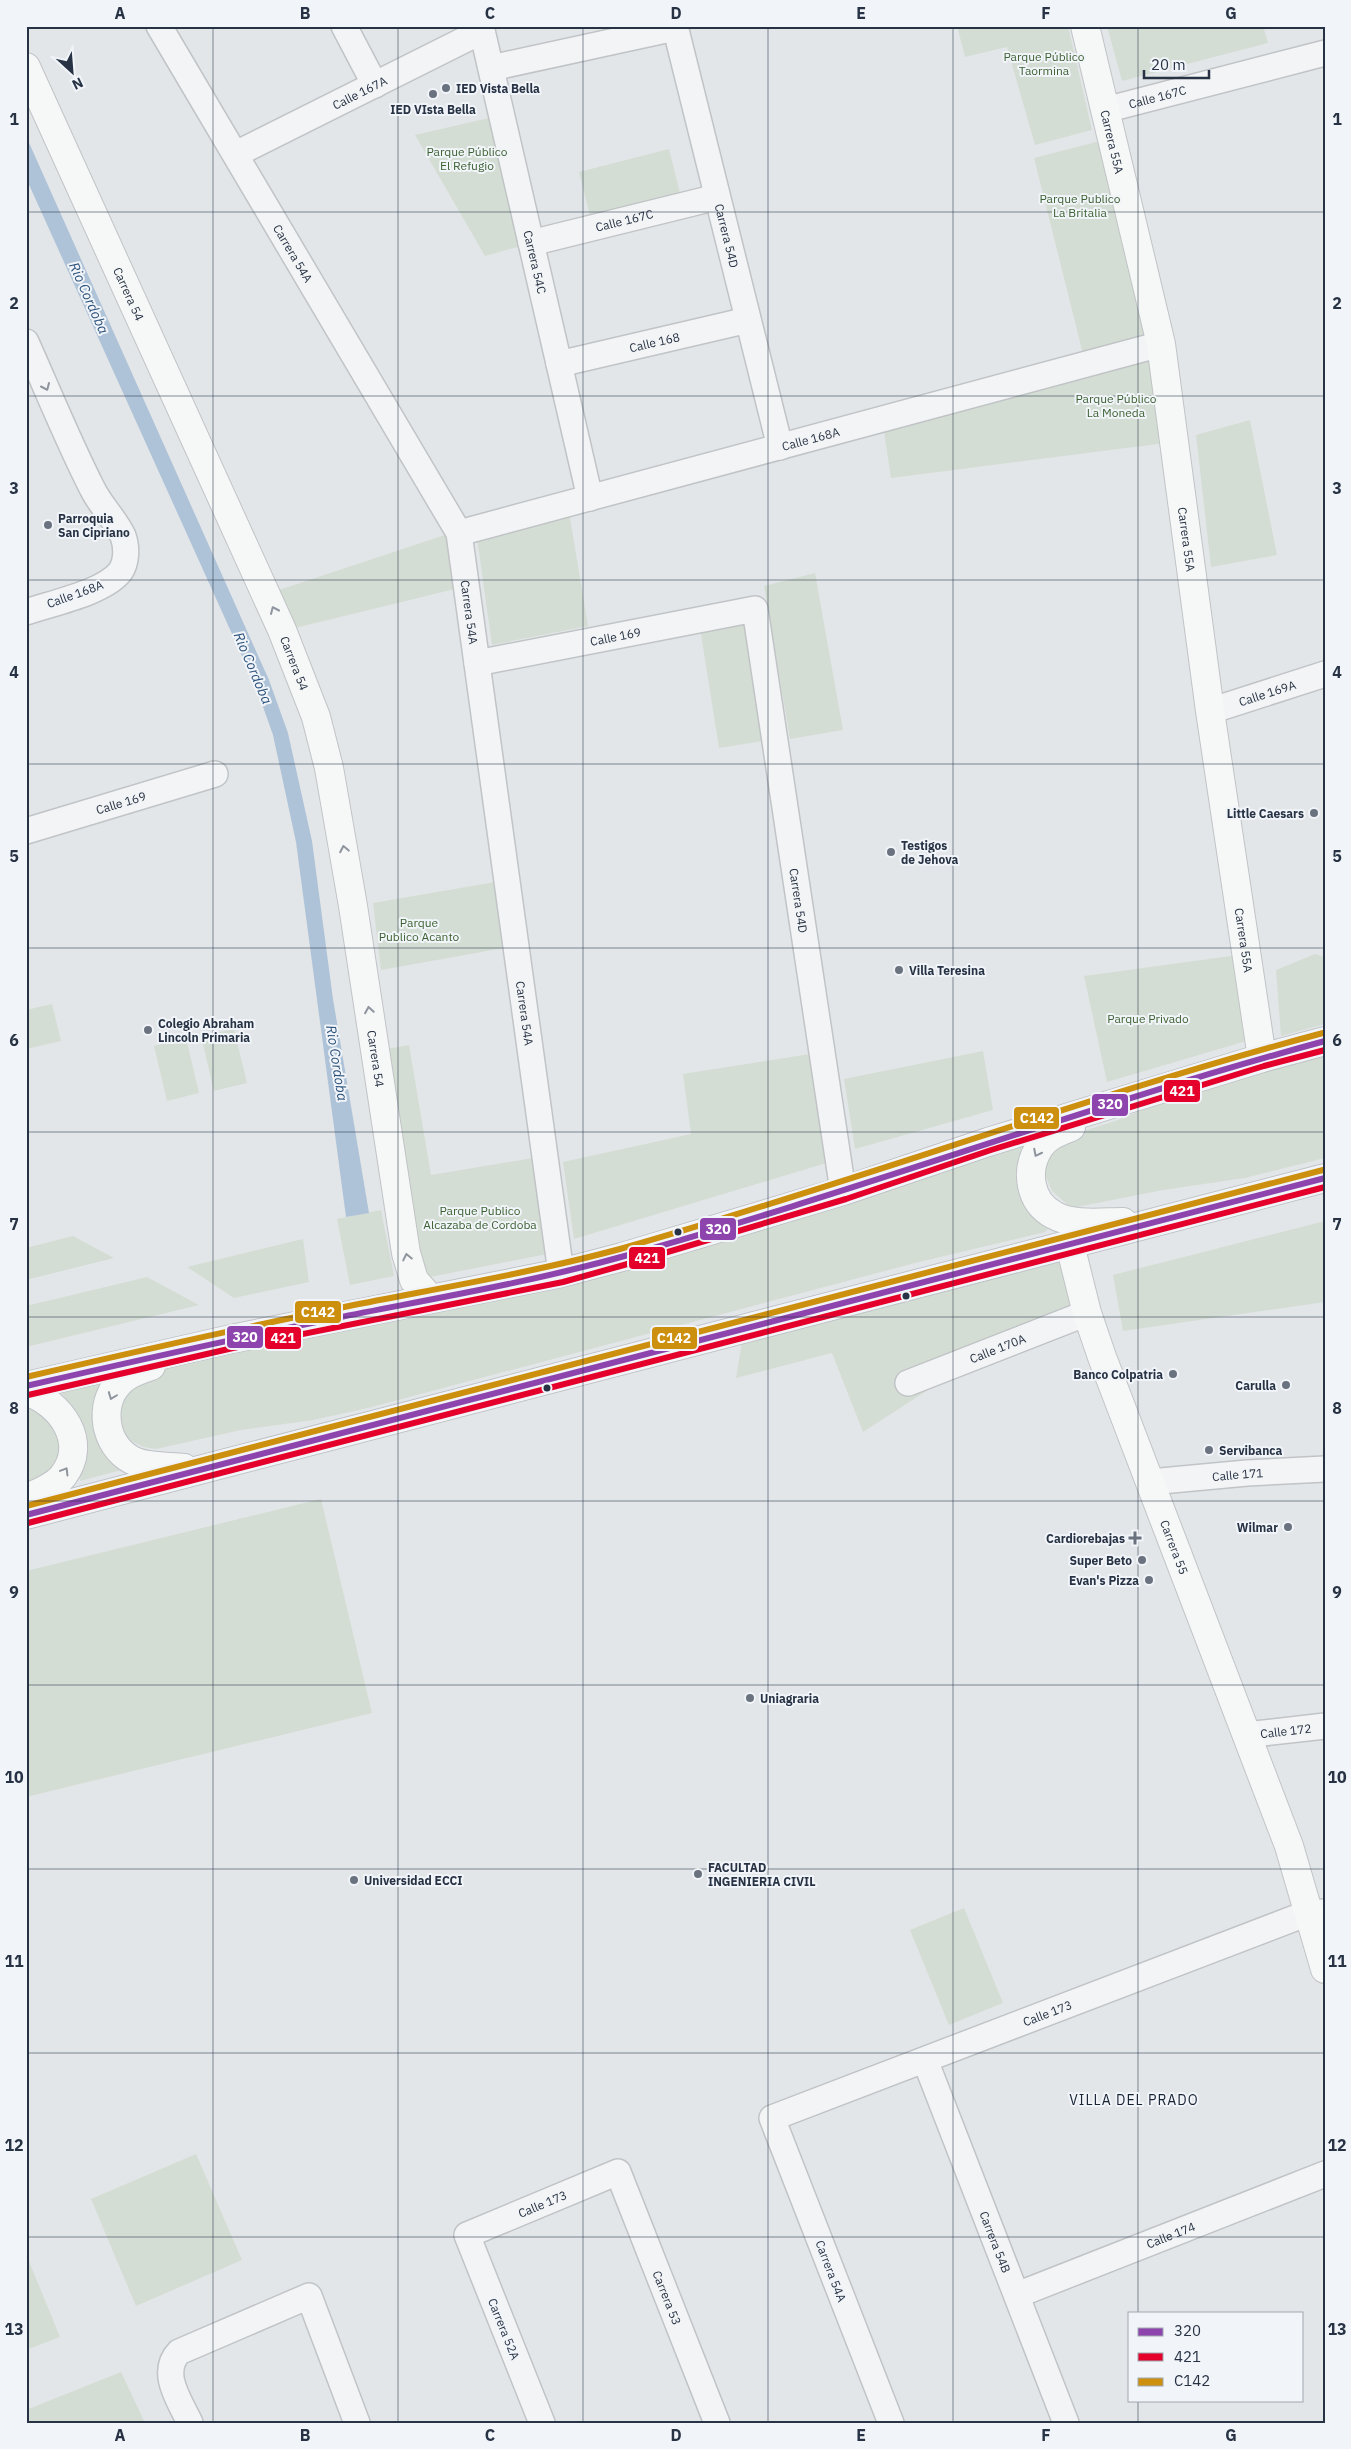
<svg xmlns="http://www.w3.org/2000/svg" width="1351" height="2449" font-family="'IBM Plex Sans',sans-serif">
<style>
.green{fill:#d4ddd3}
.water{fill:#aec3d7}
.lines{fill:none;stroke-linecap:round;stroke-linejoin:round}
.street-casing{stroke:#c1c4c7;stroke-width:28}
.secondary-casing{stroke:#c1c4c7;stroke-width:30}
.primary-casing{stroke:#bfc3c7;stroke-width:30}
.street{stroke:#f3f4f5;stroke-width:25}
.secondary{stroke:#f6f7f7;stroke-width:28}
.primary{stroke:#f6f7f7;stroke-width:28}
.bus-1-casing{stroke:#f1f4f8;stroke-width:10}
.bus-2-casing{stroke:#f1f4f8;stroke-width:10}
.bus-3-casing{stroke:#f1f4f8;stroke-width:10}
.bus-1{stroke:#8e44ad;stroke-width:6}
.bus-2{stroke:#e4002b;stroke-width:6}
.bus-3{stroke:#cd8f0e;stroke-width:6}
.oneway{stroke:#8d949d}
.oneway2{stroke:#8e959e}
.grid{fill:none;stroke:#273345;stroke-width:1;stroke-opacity:0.55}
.poi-dot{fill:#69727e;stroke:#f1f4f8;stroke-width:2}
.bus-dot{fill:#273345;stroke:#f1f4f8;stroke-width:2}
.labels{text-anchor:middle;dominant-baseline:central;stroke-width:4;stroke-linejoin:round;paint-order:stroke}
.park-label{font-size:12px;fill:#3d6233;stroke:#f1f4f8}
.poi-label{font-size:12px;font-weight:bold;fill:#273345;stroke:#f1f4f8;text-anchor:start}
.street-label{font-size:12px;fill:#273345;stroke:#f1f4f8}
.water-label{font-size:14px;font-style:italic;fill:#2c537d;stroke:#f1f4f8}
.neighbourhood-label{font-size:14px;letter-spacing:1px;fill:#192435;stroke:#f1f4f8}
.line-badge{stroke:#f1f4f8;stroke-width:2}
.badge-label{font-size:14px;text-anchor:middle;font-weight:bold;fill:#fff}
.neatline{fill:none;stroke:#273345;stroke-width:2}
.grid-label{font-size:16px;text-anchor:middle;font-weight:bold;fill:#273345}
</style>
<rect width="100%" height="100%" fill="#e3e6e9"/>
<!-- green -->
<g class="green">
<path d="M957 26H1068L1092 130 1035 145 1007 47 965 57Z"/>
<path d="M1107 26H1263L1268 43 1122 81Z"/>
<path d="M493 117 521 246 485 256 415 135Z"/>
<path d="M1100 141 1147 335 1083 354 1034 158Z"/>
<path d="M669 149 680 193 590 216 579 172Z"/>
<path d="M1152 352 1166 443 891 478 883 425Z"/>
<path d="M1250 420 1277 555 1211 567 1196 435Z"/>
<path d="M569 512 588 626 492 645 477 538Z"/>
<path d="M451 533 455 589 295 628 279 590Z"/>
<path d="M815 573 843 730 790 739 764 586Z"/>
<path d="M745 620 763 741 719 748 700 628Z"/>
<path d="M495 882 504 948 381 970 373 903Z"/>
<path d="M1315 954 1325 957V1024L1281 1036 1276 970Z"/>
<path d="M1238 955 1250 1040 1107 1082 1084 976Z"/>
<path d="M52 1004 61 1041 26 1049V1010Z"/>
<path d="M234 1029 247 1083 214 1091 201 1036Z"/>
<path d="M186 1038 199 1093 167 1101 154 1046Z"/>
<path d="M409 1045 431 1175 539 1157 552 1253 425 1278 387 1049Z"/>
<path d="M983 1051 993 1110 855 1149 844 1079Z"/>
<path d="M816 1053 833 1161 574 1239 563 1162 691 1134 683 1074Z"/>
<path d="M1325 1053V1158L1245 1178 1163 1190 1077 1207 1068 1205 1052 1191 1043 1170 1045 1161 1068 1136 1115 1121 1183 1094Z"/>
<path d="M1020 1139 1027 1145 1048 1223 1049 1228 1045 1232 915 1263 368 1408 313 1420 241 1430 156 1449C138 1447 129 1441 119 1426L122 1391 156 1370 441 1307Z"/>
<path d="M381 1210 394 1276 350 1285 337 1219Z"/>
<path d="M1325 1221V1302L1123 1331 1113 1275Z"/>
<path d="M73 1236 114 1258 26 1280V1248Z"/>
<path d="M303 1239 309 1282 234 1298 187 1267Z"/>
<path d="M1066 1255 1077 1311 941 1355 931 1388 863 1432 832 1353 736 1378 742 1342Z"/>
<path d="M147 1277 199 1305 26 1347V1306Z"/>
<path d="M102 1381 95 1396 94 1411 125 1469 80 1481 85 1434 72 1405 57 1389Z"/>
<path d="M26 1406 44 1412 59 1430 61 1454 50 1475 26 1484Z"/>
<path d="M321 1499 372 1713 26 1797V1571Z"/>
<path d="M964 1908 1003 2003 949 2025 910 1930Z"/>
<path d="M196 2154 242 2260 136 2306 91 2199Z"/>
<path d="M26 2254 60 2337 26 2350Z"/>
<path d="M121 2372 145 2423H26V2410Z"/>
</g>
<!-- water -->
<path class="water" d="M26 136 269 680 288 733 312 841 333 999 369 1213 346 1217 296 842 273 735 256 687 26 178Z"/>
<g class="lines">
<!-- street casing -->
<g class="street-casing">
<g id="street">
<path id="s1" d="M159 26 459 533 561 1273"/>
<path d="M344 26 375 85"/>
<path id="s2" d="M481 26 590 498"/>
<path id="s3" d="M675 26 780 447"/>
<path d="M491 68 675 28"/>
<path id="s4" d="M1105 110 1325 53"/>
<path id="s5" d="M236 154 482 31"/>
<path id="s6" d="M531 243 717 197"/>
<path d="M26 342C48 391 68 441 92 488 100 505 115 519 123 536 127 547 127 562 120 572 103 593 52 603 26 612"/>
<path id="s7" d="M559 364 748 320"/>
<path id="s8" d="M459 533 1161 344"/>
<path id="s9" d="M477 663 755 609 843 1191"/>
<path id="s10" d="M1210 711 1325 674"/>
<path id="s11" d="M26 831 215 774"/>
<path id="s12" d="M908 1383 1087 1313"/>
<path id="s13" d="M1150 1482 1247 1473 1325 1469"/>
<path id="s14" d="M1246 1735 1325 1726"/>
<path id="s15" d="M925 2060 1066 2423"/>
<path id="s16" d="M1017 2295 1325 2174"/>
<path d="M190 2423C180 2401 159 2373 179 2352L309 2296 357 2423"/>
<path id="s17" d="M542 2423 467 2235 618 2172 717 2423"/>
<path id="s18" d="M891 2423 772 2118 1308 1913 1325 1912"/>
</g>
</g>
<!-- secondary casing -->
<g class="secondary-casing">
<g id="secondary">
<path id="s19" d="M1085 26 1161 344 1210 711 1262 1058"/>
<path id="s20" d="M26 67 282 630 316 717 329 768 353 906 406 1253 414 1280 430 1298"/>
<path id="s21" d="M1070 1245 1087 1313 1102 1357 1289 1846 1325 1969"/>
</g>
</g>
<!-- primary casing -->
<g class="primary-casing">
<g id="primary">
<path d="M1071 1127C1059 1132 1046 1136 1039 1148 1025 1170 1029 1202 1054 1215 1073 1226 1101 1222 1123 1222"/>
<path d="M151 1366C142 1369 130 1373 123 1379 99 1399 102 1439 127 1457 142 1468 165 1466 184 1468"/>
<path d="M26 1386 231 1339 561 1273 622 1257 843 1191 988 1142 1262 1058 1325 1041"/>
<path d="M26 1391C61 1403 89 1442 63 1476 54 1487 39 1493 26 1498"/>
<path d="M26 1515 1325 1178"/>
</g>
</g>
<!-- street -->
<use href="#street" class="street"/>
<!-- secondary -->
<use href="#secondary" class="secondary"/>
<!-- primary -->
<use href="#primary" class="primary"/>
<!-- bus-1 casing -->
<g class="bus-1-casing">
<g id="bus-1">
<path d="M26 1386C130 1362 233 1339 336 1318 431 1299 527 1283 621 1257 857 1192 1088 1105 1325 1041"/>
<path d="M26 1515 1325 1178"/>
</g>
</g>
<!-- bus-2 casing -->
<g class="bus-2-casing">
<g id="bus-2">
<path d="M28 1395 233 1348 563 1282 624 1265 846 1199 991 1150 1264 1066 1325 1050"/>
<path d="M28 1523 1325 1187"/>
</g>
</g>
<!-- bus-3 casing -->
<g class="bus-3-casing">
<g id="bus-3">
<path d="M26 1377C134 1352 241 1328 349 1306 440 1288 531 1273 620 1249 856 1182 1086 1096 1323 1033"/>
<path d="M26 1506 1323 1170"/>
</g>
</g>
<!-- bus-1 -->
<use href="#bus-1" class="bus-1"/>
<!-- bus-2 -->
<use href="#bus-2" class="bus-2"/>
<!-- bus-3 -->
<use href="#bus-3" class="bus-3"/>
</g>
<!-- one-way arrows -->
<defs><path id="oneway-chevron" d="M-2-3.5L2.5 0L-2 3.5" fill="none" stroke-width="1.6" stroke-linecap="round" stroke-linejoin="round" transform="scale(1.25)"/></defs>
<use class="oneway" href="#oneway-chevron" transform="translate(46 387) rotate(66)"/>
<g class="oneway2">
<use href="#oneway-chevron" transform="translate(274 610) rotate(-114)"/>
<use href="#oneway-chevron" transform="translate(344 849) rotate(-101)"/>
<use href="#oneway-chevron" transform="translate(369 1010) rotate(-99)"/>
<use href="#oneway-chevron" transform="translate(1037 1153) rotate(117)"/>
<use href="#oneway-chevron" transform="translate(407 1257) rotate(-102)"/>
<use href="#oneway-chevron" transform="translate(112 1396) rotate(111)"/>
<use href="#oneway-chevron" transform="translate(65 1471) rotate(-59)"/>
</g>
<!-- grid -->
<path class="grid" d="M213 26V2423M398 26V2423M583 26V2423M768 26V2423M953 26V2423M1138 26V2313M26 212H1325M26 396H1325M26 580H1325M26 764H1325M26 948H1325M26 1132H1325M26 1317H1325M26 1501H1325M26 1685H1325M26 1869H1325M26 2053H1325M26 2237H1325M1138 2400V2423"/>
<!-- markers -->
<g class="poi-dot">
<circle cx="446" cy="88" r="5"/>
<circle cx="433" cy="94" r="5"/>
<circle cx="48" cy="525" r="5"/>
<circle cx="1314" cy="813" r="5"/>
<circle cx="891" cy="852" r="5"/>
<circle cx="899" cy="970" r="5"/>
<circle cx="148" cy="1030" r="5"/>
<circle cx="1173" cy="1374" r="5"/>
<circle cx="1286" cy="1385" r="5"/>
<circle cx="1209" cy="1450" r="5"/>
<circle cx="1288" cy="1527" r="5"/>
<path d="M1132.5 1530.5h5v5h5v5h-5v5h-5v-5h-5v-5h5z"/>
<circle cx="1142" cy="1560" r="5"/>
<circle cx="1149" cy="1580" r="5"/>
<circle cx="750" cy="1698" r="5"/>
<circle cx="698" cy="1874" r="5"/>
<circle cx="354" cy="1880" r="5"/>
</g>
<g class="bus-dot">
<circle cx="678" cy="1232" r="4.5"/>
<circle cx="906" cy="1296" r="4.5"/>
<circle cx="547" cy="1388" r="4.5"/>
</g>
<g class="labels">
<!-- park labels -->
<g class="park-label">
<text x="1044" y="56">Parque Público<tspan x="1044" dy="14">Taormina</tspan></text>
<text x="467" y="151">Parque Público<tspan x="467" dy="14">El Refugio</tspan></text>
<text x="1080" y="198">Parque Publico<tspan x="1080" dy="14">La Britalia</tspan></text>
<text x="1116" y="398">Parque Público<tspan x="1116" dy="14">La Moneda</tspan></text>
<text x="419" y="922">Parque<tspan x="419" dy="14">Publico Acanto</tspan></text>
<text x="1148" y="1018">Parque Privado</text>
<text x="480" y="1210">Parque Publico<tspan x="480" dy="14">Alcazaba de Cordoba</tspan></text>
</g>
<!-- poi labels -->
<g class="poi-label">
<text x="456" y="88">IED Vista Bella</text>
<text x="433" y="109" text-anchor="middle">IED VIsta Bella</text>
<text x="58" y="518">Parroquia<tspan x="58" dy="14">San Cipriano</tspan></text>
<text x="1304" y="813" text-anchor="end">Little Caesars</text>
<text x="901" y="845">Testigos<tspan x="901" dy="14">de Jehova</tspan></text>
<text x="909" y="970">Villa Teresina</text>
<text x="158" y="1023">Colegio Abraham<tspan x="158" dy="14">Lincoln Primaria</tspan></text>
<text x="1163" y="1374" text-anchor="end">Banco Colpatria</text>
<text x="1276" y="1385" text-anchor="end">Carulla</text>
<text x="1219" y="1450">Servibanca</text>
<text x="1278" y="1527" text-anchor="end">Wilmar</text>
<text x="1125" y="1538" text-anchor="end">Cardiorebajas</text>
<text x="1132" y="1560" text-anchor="end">Super Beto</text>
<text x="1139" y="1580" text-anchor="end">Evan's Pizza</text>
<text x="760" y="1698">Uniagraria</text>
<text x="708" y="1867">FACULTAD<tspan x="708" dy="14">INGENIERIA CIVIL</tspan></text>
<text x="364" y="1880">Universidad ECCI</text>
</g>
<!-- street labels -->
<g class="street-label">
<text stroke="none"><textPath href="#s5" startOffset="138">Calle 167A</textPath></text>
<text stroke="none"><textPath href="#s4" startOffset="54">Calle 167C</textPath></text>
<text stroke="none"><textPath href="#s19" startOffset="119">Carrera 55A</textPath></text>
<text stroke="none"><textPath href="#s6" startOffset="96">Calle 167C</textPath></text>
<text stroke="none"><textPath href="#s3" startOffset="216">Carrera 54D</textPath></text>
<text stroke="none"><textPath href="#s1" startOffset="264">Carrera 54A</textPath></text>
<text stroke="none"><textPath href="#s2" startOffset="242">Carrera 54C</textPath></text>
<text stroke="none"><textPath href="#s20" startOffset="249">Carrera 54</textPath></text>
<text stroke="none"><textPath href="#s7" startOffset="98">Calle 168</textPath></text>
<text stroke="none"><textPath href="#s8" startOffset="364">Calle 168A</textPath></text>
<text stroke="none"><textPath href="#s19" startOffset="524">Carrera 55A</textPath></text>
<text transform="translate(75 594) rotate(-20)">Calle 168A</text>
<text stroke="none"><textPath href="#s1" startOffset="669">Carrera 54A</textPath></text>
<text stroke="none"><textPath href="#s9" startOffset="141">Calle 169</textPath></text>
<text stroke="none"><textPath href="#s20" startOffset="654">Carrera 54</textPath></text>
<text stroke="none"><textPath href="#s10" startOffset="60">Calle 169A</textPath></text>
<text stroke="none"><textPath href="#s11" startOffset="99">Calle 169</textPath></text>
<text stroke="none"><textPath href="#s9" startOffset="578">Carrera 54D</textPath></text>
<text stroke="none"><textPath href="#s19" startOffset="929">Carrera 55A</textPath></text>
<text stroke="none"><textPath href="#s1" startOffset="1074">Carrera 54A</textPath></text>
<text stroke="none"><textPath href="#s20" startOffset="1059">Carrera 54</textPath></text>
<text stroke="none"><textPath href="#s12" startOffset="96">Calle 170A</textPath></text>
<text stroke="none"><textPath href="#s13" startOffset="88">Calle 171</textPath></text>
<text stroke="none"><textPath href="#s21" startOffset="320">Carrera 55</textPath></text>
<text stroke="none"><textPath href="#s14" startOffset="40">Calle 172</textPath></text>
<text stroke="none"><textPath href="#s18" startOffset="622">Calle 173</textPath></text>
<text stroke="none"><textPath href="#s17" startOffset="284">Calle 173</textPath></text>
<text stroke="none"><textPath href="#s16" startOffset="165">Calle 174</textPath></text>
<text stroke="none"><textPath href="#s15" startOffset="195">Carrera 54B</textPath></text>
<text transform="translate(831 2271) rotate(69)">Carrera 54A</text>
<text stroke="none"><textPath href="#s17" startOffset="501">Carrera 53</textPath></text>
<text transform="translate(504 2329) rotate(68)">Carrera 52A</text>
</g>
<!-- water labels -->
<g class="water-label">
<text transform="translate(89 298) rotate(66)">Rio Cordoba</text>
<text transform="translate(253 668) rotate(67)">Rio Cordoba</text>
<text transform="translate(337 1063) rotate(81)">Rio Cordoba</text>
</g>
<!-- neighbourhood labels -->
<g class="neighbourhood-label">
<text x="1134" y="2100">VILLA DEL PRADO</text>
</g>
</g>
<g class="line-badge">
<rect x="1163" y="1079" width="38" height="24" rx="5" fill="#e4002b"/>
<rect x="1091" y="1093" width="38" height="24" rx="5" fill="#8e44ad"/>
<rect x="1013" y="1106" width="47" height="24" rx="5" fill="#cd8f0e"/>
<rect x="699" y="1217" width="38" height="24" rx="5" fill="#8e44ad"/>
<rect x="628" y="1246" width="38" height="24" rx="5" fill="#e4002b"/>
<rect x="294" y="1300" width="48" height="24" rx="5" fill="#cd8f0e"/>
<rect x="226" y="1325" width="38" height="24" rx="5" fill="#8e44ad"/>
<rect x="264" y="1326" width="38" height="24" rx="5" fill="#e4002b"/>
<rect x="651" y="1326" width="47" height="24" rx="5" fill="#cd8f0e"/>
</g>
<g class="badge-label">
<text x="1182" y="1096">421</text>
<text x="1110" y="1109">320</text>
<text x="1037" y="1123">C142</text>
<text x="718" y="1234">320</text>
<text x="647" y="1263">421</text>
<text x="318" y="1317">C142</text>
<text x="245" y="1342">320</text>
<text x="283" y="1343">421</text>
<text x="674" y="1343">C142</text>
</g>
<!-- border -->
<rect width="1351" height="2449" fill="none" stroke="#f1f4f8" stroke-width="55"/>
<!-- legend -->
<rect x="1128" y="2312" width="175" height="90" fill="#f1f4f8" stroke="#a0a7b0"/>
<rect x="1138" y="2328" width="25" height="8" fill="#8e44ad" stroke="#a0a7b0"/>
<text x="1174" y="2336" font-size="15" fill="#273345">320</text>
<rect x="1138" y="2353" width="25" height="8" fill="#e4002b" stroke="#a0a7b0"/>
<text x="1174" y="2362" font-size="15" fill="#273345">421</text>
<rect x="1138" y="2378" width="25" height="8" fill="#cd8f0e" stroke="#a0a7b0"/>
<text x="1174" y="2386" font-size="15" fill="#273345">C142</text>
<!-- north arrow -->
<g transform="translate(72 72) rotate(154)" stroke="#f1f4f8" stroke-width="4" paint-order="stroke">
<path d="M0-4L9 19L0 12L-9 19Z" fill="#273345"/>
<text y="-8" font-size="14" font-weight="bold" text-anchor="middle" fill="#273345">N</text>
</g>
<!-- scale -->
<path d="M1144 70v8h65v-8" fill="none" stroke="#273345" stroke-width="2.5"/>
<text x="1151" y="70" font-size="15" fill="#273345" stroke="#f1f4f8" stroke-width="4" paint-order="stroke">20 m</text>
<rect x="28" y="28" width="1296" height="2394" class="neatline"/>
<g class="grid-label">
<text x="120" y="19">A</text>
<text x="305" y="19">B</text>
<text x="490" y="19">C</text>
<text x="676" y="19">D</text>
<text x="861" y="19">E</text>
<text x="1046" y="19">F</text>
<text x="1231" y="19">G</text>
<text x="14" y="125">1</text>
<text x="1337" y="125">1</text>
<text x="14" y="309">2</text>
<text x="1337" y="309">2</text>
<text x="14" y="494">3</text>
<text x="1337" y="494">3</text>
<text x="14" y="678">4</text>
<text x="1337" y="678">4</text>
<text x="14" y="862">5</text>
<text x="1337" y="862">5</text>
<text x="14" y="1046">6</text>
<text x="1337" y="1046">6</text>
<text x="14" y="1230">7</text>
<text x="1337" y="1230">7</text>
<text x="14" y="1414">8</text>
<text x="1337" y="1414">8</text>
<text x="14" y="1598">9</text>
<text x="1337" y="1598">9</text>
<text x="14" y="1783">10</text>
<text x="1337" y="1783">10</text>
<text x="14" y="1967">11</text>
<text x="1337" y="1967">11</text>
<text x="14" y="2151">12</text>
<text x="1337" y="2151">12</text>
<text x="14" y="2335">13</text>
<text x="1337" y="2335">13</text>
<text x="120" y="2441">A</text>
<text x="305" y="2441">B</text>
<text x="490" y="2441">C</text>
<text x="676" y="2441">D</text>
<text x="861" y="2441">E</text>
<text x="1046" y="2441">F</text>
<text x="1231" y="2441">G</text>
</g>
</svg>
